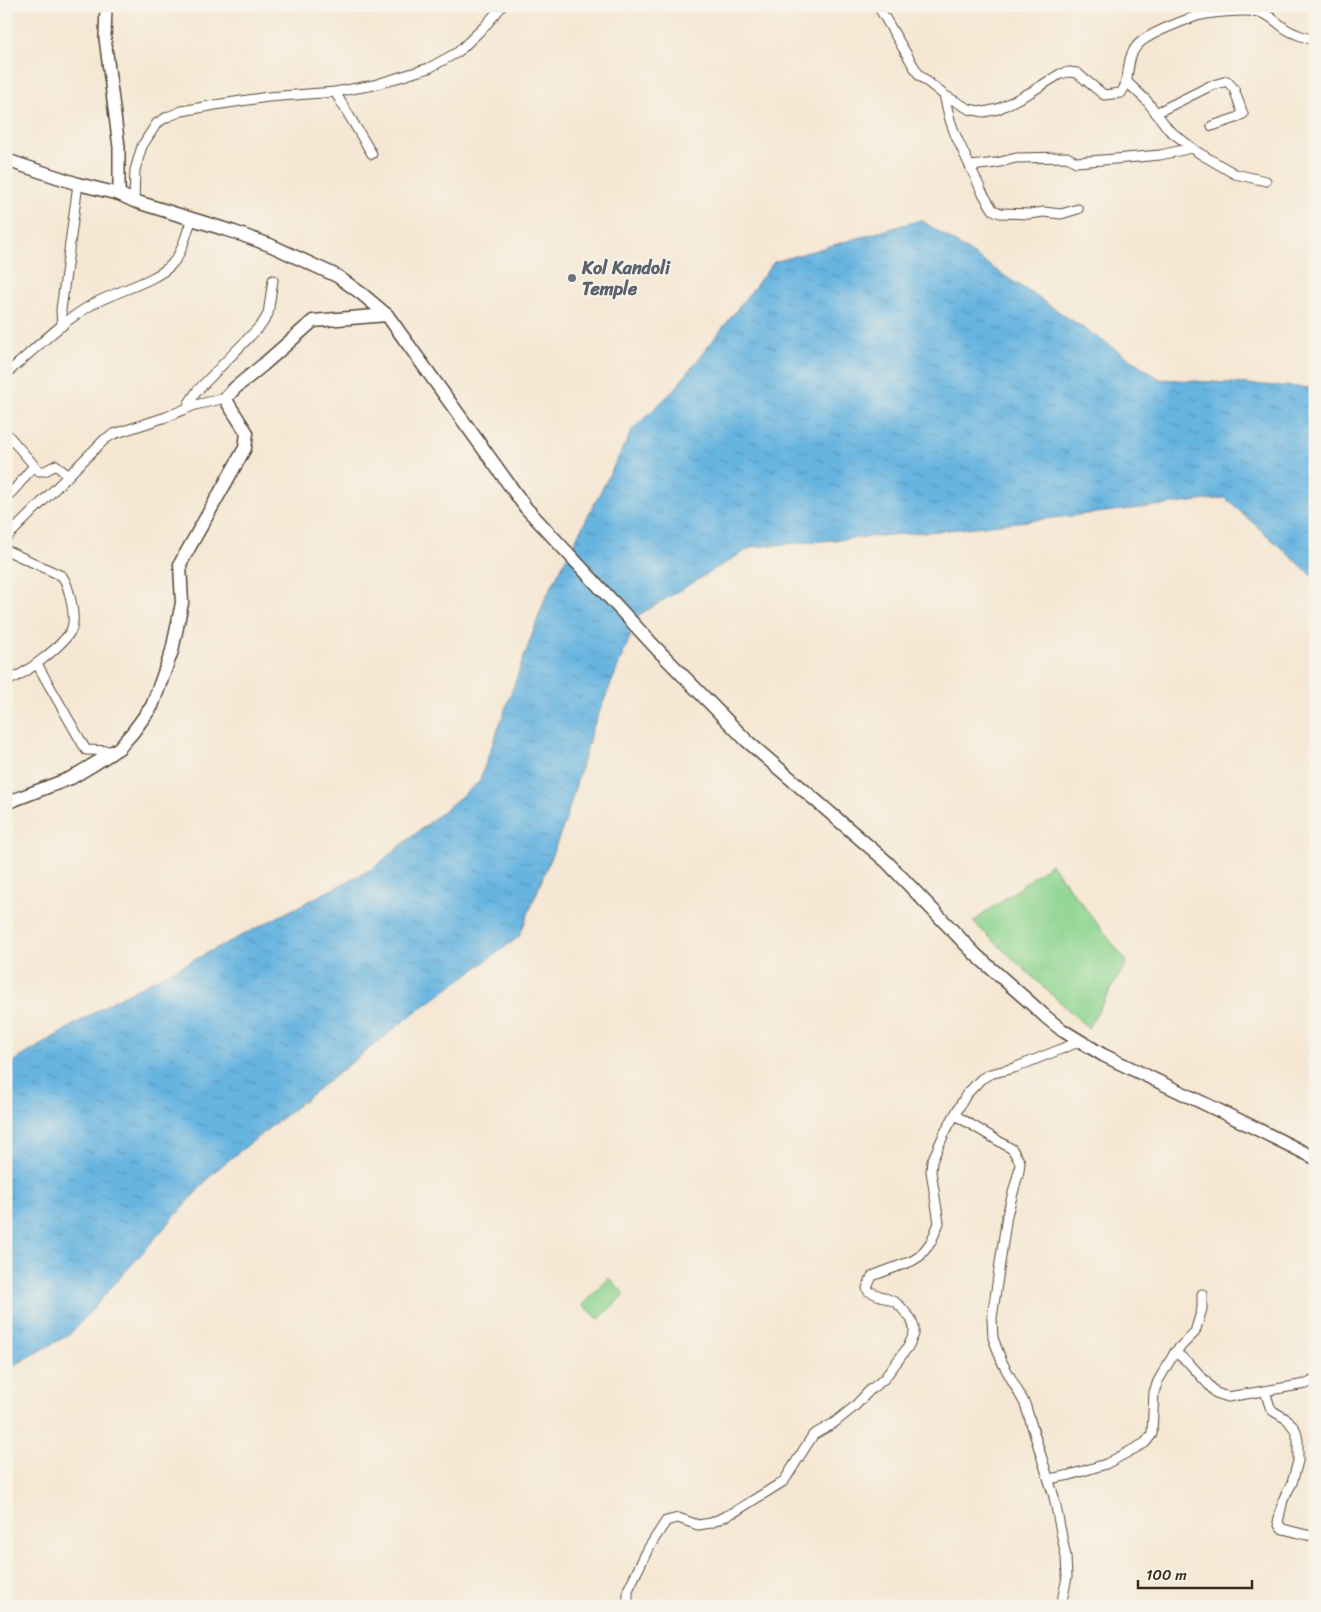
<svg xmlns="http://www.w3.org/2000/svg" width="1321" height="1612" font-family="Sriracha,sans-serif">
<style>
.park{fill:#8cd48f;stroke:#647f56}
.water{fill:url(#water-ripples);stroke:#506f7f}
.lines{fill:none;stroke-linecap:round;stroke-linejoin:round}
.minor-casing{stroke:#574639;stroke-width:11}
.tertiary-casing{stroke:#574639;stroke-width:14}
.secondary-casing{stroke:#574639;stroke-width:15}
.minor{stroke:#fff;stroke-width:9}
.tertiary{stroke:#fff;stroke-width:11}
.secondary{stroke:#fff;stroke-width:12}
.worship-dot{fill:#6b7280;stroke:#f7f3e8;stroke-width:2}
.labels{text-anchor:middle;dominant-baseline:central;stroke-width:4;stroke-linejoin:round;paint-order:stroke}
.worship-label{font-size:18px;font-weight:bold;fill:#5b616d;stroke:#f7f3e8;text-anchor:start}
</style>
<defs>
<pattern id="water-ripples" width="26" height="14" patternUnits="userSpaceOnUse" patternTransform="scale(1.25)"><rect width="26" height="14" fill="#66b4e0"/><path d="M2 4q2-2 4 0t4 0M15 11q2-2 4 0t4 0" fill="none" stroke="#5593b5"/></pattern>
</defs>
<rect width="100%" height="100%" fill="#f7f3e8"/>
<filter id="ink" filterUnits="userSpaceOnUse"><feTurbulence type="fractalNoise" baseFrequency=".02" numOctaves="2"/><feDisplacementMap in="SourceGraphic" scale="10" xChannelSelector="R" yChannelSelector="G"/><feConvolveMatrix kernelMatrix="1 2 1 2 8 2 1 2 1" color-interpolation-filters="sRGB"/></filter>
<filter id="wash" filterUnits="userSpaceOnUse"><feTurbulence type="fractalNoise" baseFrequency=".0096" numOctaves="4" result="noise"/><feDisplacementMap in="SourceGraphic" scale="20" xChannelSelector="R" yChannelSelector="G"/><feGaussianBlur stdDeviation="1.12" result="paint"/><feColorMatrix in="noise" values="0 0 0 0 0 0 0 0 0 0 0 0 0 0 0 0 0 1.4 0 .05"/><feComposite in="paint" operator="in"/></filter>
<g filter="url(#wash)">
<rect width="100%" height="100%" fill="#f5e7d3"/>
<!-- park -->
<g class="park">
<path d="M1051 864 1127 962 1088 1028 973 922Z"/>
<path d="M609 1278 625 1294 599 1319 583 1305Z"/>
</g>
<!-- water -->
<path class="water" d="M921 220 1160 379 1315 388V578L1225 498 949 530 752 547 639 615 592 730 565 822 519 937 414 1013 215 1171 70 1334 6 1370V1066L113 1001 372 869 479 782 545 599 633 429 675 389 774 262Z"/>
</g>
<g filter="url(#ink)">
<g class="lines">
<!-- minor casing -->
<g class="minor-casing">
<g id="minor">
<path d="M878 6 919 75 944 95 969 109 984 112 998 109 1031 92 1060 74 1069 72 1077 73 1104 95 1121 93C1131 81 1125 60 1136 47 1144 35 1182 21 1197 16 1208 13 1246 9 1258 12 1270 14 1277 23 1286 29 1295 35 1306 37 1315 41"/>
<path d="M1126 81 1147 101 1169 130 1199 153 1235 174 1266 181"/>
<path d="M335 92 372 154"/>
<path d="M944 95 950 120 955 134 982 192 993 210 1000 213 1029 214 1044 212 1061 214 1078 209"/>
<path d="M1156 113 1210 86 1227 81 1234 89 1243 114 1236 118 1212 126"/>
<path d="M971 166 996 163 1016 158 1067 157 1076 162 1115 159 1160 155 1192 148"/>
<path d="M134 201 135 170 142 146 157 123 167 117 182 111 215 105 268 97 335 92 374 85 429 68 458 52 485 26 502 6"/>
<path d="M62 326 61 310 78 184"/>
<path d="M6 374C34 350 61 322 93 304 114 292 157 281 172 264 183 252 186 233 192 219"/>
<path d="M187 408 189 403 197 391 262 324 268 314 273 280"/>
<path d="M7 434 39 471H45L56 465 68 476"/>
<path d="M6 497C18 488 24 476 34 466"/>
<path d="M6 538 105 439 114 434 166 417 195 405 226 398"/>
<path d="M6 550 62 576C69 585 76 617 72 628 66 644 23 676 6 681"/>
<path d="M37 664 86 750 114 751"/>
<path d="M955 1115 1012 1149 1020 1162 1019 1171 1007 1215 992 1318 993 1338 1002 1362 1025 1404 1054 1497 1066 1557 1067 1577 1061 1606"/>
<path d="M1175 1352 1189 1363 1216 1393 1228 1397 1306 1384 1311 1382 1315 1378"/>
<path d="M1265 1391 1270 1407 1273 1411 1288 1420 1296 1431 1298 1441V1461L1292 1483 1283 1500 1278 1522 1279 1525 1283 1529 1315 1537"/>
<path d="M1049 1479 1070 1475 1106 1464 1145 1443 1152 1434 1154 1392 1158 1381 1175 1352 1195 1332 1202 1309V1294"/>
<path d="M628 1606V1590L648 1549 666 1521 678 1518 698 1525 711 1523 736 1511 784 1481 813 1435 834 1423 854 1407 870 1390 884 1379 908 1347 914 1334V1327L911 1319 900 1306 895 1302 868 1291 867 1288 872 1276 912 1261 920 1256 931 1242 939 1223 931 1171 932 1161 945 1132 966 1095 981 1079 990 1074 1014 1068 1081 1041"/>
</g>
</g>
<!-- tertiary casing -->
<g class="tertiary-casing">
<path id="tertiary" d="M106 6 105 38 119 147V194"/>
</g>
<!-- secondary casing -->
<g class="secondary-casing">
<g id="secondary">
<path d="M6 160 78 184 119 194 134 201 234 232 270 245 337 276 362 294 387 315 526 508 656 648 747 741 887 862 976 955 1026 999 1047 1018 1062 1030 1103 1055 1249 1125 1315 1158"/>
<path d="M6 803 71 778 96 763 119 748 133 732 152 706 172 651 182 603 180 564 245 448 247 433 229 405 226 398 235 388 263 365 313 321 387 315"/>
</g>
</g>
<!-- minor -->
<use href="#minor" class="minor"/>
<!-- tertiary -->
<use href="#tertiary" class="tertiary"/>
<!-- secondary -->
<use href="#secondary" class="secondary"/>
</g>
</g>
<!-- markers -->
<circle class="worship-dot" cx="572" cy="278" r="5"/>
<g class="labels">
<!-- worship labels -->
<g class="worship-label">
<text x="582" y="268">Kol Kandoli<tspan x="582" dy="21">Temple</tspan></text>
</g>
</g>
<!-- margin -->
<rect width="1321" height="1612" fill="none" stroke="#f7f3e8" stroke-width="25"/>
<!-- scale -->
<path d="M1138 1580v8h114v-8" fill="none" stroke="#3b2a1e" stroke-width="2.5"/>
<text x="1146" y="1580" font-size="15" fill="#3b2a1e" stroke="#f7f3e8" stroke-width="4" paint-order="stroke">100 m</text>
</svg>
